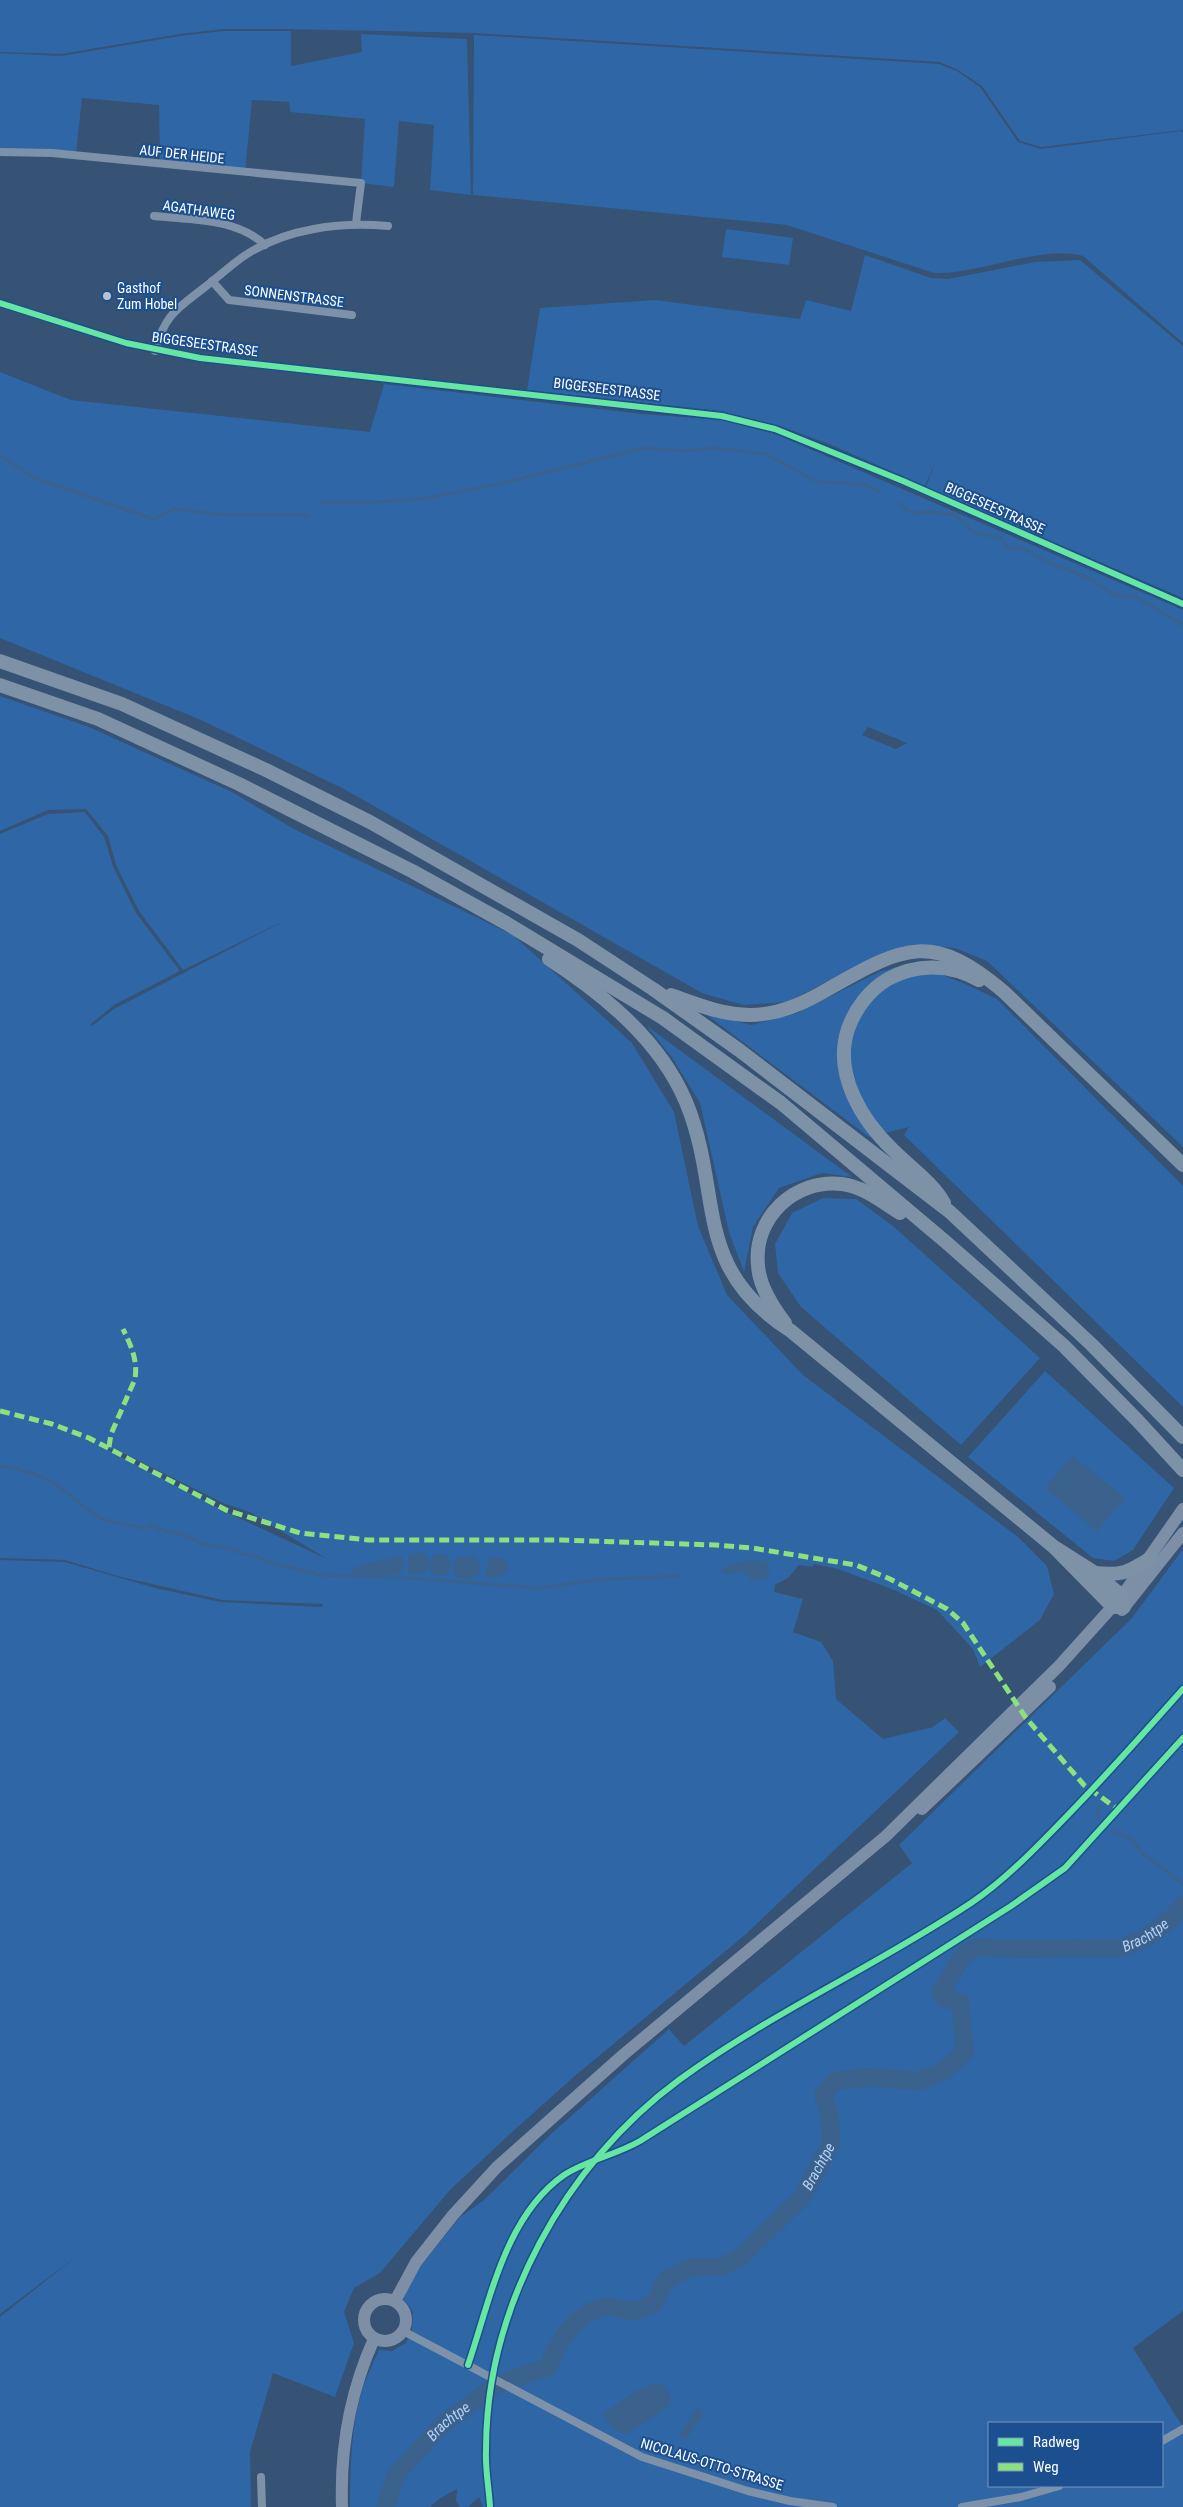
<svg xmlns="http://www.w3.org/2000/svg" width="1183" height="2507" font-family="'Roboto Condensed',sans-serif">
<style>
.green{fill:#2f66a5;fill-rule:evenodd}
.water{fill:#3b618d}
.lines{fill:none;stroke-linecap:round;stroke-linejoin:round}
.stream{stroke:#3b618d;stroke-width:3}
.river{stroke:#3b618d;stroke-width:18}
.minor{stroke:#7d92a8;stroke-width:8}
.primary{stroke:#7d8ea7;stroke-width:12}
.motorway{stroke:#7e92a7;stroke-width:14}
.quiet{stroke:#8de07e;stroke-width:5;stroke-dasharray:10 5;stroke-linecap:butt}
.cycleway-casing{stroke:#1b4f8f;stroke-width:9}
.cycleway{stroke:#66e7a1;stroke-width:6}
.poi-dot{fill:#b9c2ce;stroke:#1b4f8f;stroke-width:2}
.labels{text-anchor:middle;dominant-baseline:central;stroke-width:4;stroke-linejoin:round;paint-order:stroke}
.street-label{font-size:14px;fill:#fff;stroke:#1b4f8f}
.poi-label{font-size:14px;fill:#fff;stroke:#1b4f8f;text-anchor:start}
.water-label{font-size:15px;font-style:italic;fill:#b5d3f5;stroke:#1b4f8f}
</style>
<rect width="100%" height="100%" fill="#365274"/>
<!-- green -->
<g class="green">
<path d="M0 0H1183V130L1041 147 1020 141 982 86 958 70 940 62 474 33 285 29H224L180 34 61 54 0 52Z"/>
<path d="M223 31H291V66L362 52 361 34 467 39 471 195 430 190 434 125 399 121 394 187 361 183 365 119 290 112 289 102 252 100 245 173 160 163 159 105 82 98 76 154 0 151V53L61 56 180 36Z"/>
<path d="M474 35 939 64 957 71 980 87 1018 142 1041 149 1180 131 1183 132V343L1083 256C1044 244 978 275 934 273L787 225 473 195Z"/>
<path d="M726 229 793 238 789 265 722 257Z"/>
<path d="M865 255 931 278 948 279 1035 262 1080 260 1183 346V598L926 487 936 460 925 486 829 444 777 425 721 411 527 390 540 308 655 300 800 319 806 300 851 311Z"/>
<path d="M0 372 71 400 370 432 384 384 642 414 722 420 775 434 1183 610V1147L987 961 955 948 925 945 886 952 787 1002 743 1005 702 993 344 789 201 720 0 638ZM868 727 907 743 896 749 862 735Z"/>
<path d="M0 696 89 727 232 792 294 829 513 935 632 1043 674 1112 698 1226 727 1295 803 1375 1018 1537 1047 1566 1054 1594 1040 1620 980 1667 973 1649 937 1610 894 1590 838 1569 814 1564 813 1567 799 1565 788 1578 775 1585 774 1592 803 1599 793 1632 821 1642 833 1661 836 1699 883 1739 933 1727 945 1718 959 1732 745 1935 576 2075 511 2133 450 2190 380 2273 354 2288 344 2312 354 2343 335 2397 273 2373 250 2452 251 2507H0V2317L77 2256 0 2314V1560L65 1562 155 1588 221 1602 322 1607 323 1604 222 1600 117 1576 65 1560 0 1558V834L48 814 85 812 104 837 113 866 136 913 180 971 114 1005 91 1024 92 1026 114 1009 288 919 183 970 139 911 116 865 108 836 86 809 48 810 0 831ZM102 1447 121 1452 223 1503 250 1512 327 1559 224 1511Z"/>
<path d="M911 963 963 983 997 999 1183 1186V1407L904 1135 909 1127 869 1137 703 1012 751 1025 795 1014 879 972Z"/>
<path d="M647 1026 852 1177 822 1173 779 1188 753 1227 744 1272 729 1232 700 1103 673 1059Z"/>
<path d="M823 1198 856 1199 893 1226 1040 1358 961 1445 801 1307 778 1273 775 1244 792 1213Z"/>
<path d="M1045 1371 1174 1488 1133 1550 1114 1561 1093 1558 968 1457Z"/>
<path d="M1183 1549V2311L1133 2348 1183 2427V2507H483L479 2497 468 2507H460L456 2501 457 2489 439 2499 430 2507H350C350 2467 351 2425 363 2387 367 2374 374 2362 379 2350L392 2351 406 2343 412 2329 413 2312 403 2298 415 2273 460 2217 484 2200 551 2134 669 2029 684 2046 912 1863 899 1845 1132 1618ZM989 2423H1162V2486H989Z"/>
</g>
<!-- water -->
<g class="water">
<path d="M1073 1456 1125 1498 1097 1531 1045 1488Z"/>
<path d="M425 1553 428 1558 427 1572 413 1574 408 1572 409 1554Z"/>
<circle cx="440" cy="1565" r="11"/>
<path d="M400 1556 404 1561 403 1569 396 1574H353L351 1572 353 1568Z"/>
<path d="M465 1556 474 1557 479 1561 480 1570 477 1577 467 1579 454 1576 453 1570 456 1558Z"/>
<path d="M498 1557 505 1560 508 1568 503 1575 491 1578 485 1575 489 1558Z"/>
<path d="M748 1561H767L769 1573 766 1578 752 1580 744 1572 725 1574 720 1571 726 1566Z"/>
<path d="M656 2383 663 2385 671 2396 670 2405 627 2434C614 2432 609 2426 603 2414L634 2392Z"/>
<path d="M697 2408 704 2412 686 2440 679 2435Z"/>
</g>
<g class="lines">
<!-- stream -->
<g class="stream">
<path d="M0 455 34 478 153 519 175 509 225 515H308"/>
<path d="M321 503H363L427 498 499 484 644 448 682 451 714 448 766 454 817 482 863 484 879 492"/>
<path d="M899 503 912 513 931 512 955 515 973 532 1001 538 1009 548H1022L1050 563 1088 578 1114 595 1136 597 1183 625"/>
<path d="M0 1466C19 1468 39 1475 55 1484 71 1494 83 1508 99 1517 113 1525 130 1523 144 1529L151 1525 158 1529 187 1536 200 1543 232 1549 242 1554 255 1556 264 1561 322 1575 395 1577 540 1588 594 1580 678 1576"/>
<path d="M1098 1819V1807"/>
<path d="M1112 1831 1132 1839 1141 1852 1183 1884"/>
</g>
<!-- river -->
<path class="river" id="s1" d="M385 2507 396 2475 443 2424 496 2385 548 2367C559 2340 577 2309 609 2307 617 2307 625 2312 632 2311 639 2310 647 2306 654 2303L666 2280 692 2267H720L740 2258 802 2197 831 2144 830 2118 823 2095 835 2081 866 2077 919 2081 945 2070 965 2052 960 2002 945 1999 941 1992 962 1957 976 1947 1009 1949 1122 1948 1147 1937 1173 1917 1183 1905"/>
<!-- minor -->
<g class="minor">
<path d="M0 152 52 153 361 183 356 223"/>
<path d="M154 216C192 220 236 218 265 245"/>
<path d="M212 281 229 300 352 315"/>
<path d="M0 303 126 343 200 358 722 416 775 429 903 481 1183 604"/>
<path d="M155 351C165 314 177 309 205 287 218 277 231 265 244 256 286 228 340 222 388 226"/>
<path d="M403 2331 642 2457 748 2491 790 2501 833 2507"/>
<path d="M468 2365C490 2301 505 2216 564 2175 587 2160 616 2155 640 2141L1011 1906 1065 1868 1183 1738"/>
<path d="M1162 2441 1183 2429"/>
<path d="M261 2477 262 2507"/>
<path d="M962 2507 1021 2497 1059 2486"/>
</g>
<!-- primary -->
<g class="primary">
<path d="M1122 1610 1183 1533"/>
<path d="M922 1809 1050 1687"/>
<circle cx="385" cy="2320" r="21"/>
<path d="M395 2301 416 2262 453 2215 497 2167 623 2055 886 1836 1059 1666 1122 1596 1183 1509"/>
<path d="M342 2507C340 2448 350 2392 374 2339"/>
</g>
<!-- motorway -->
<g class="motorway">
<path d="M0 661 122 704 266 770 370 822 578 940 653 989 739 1050 950 1212 1092 1345 1183 1437"/>
<path d="M0 685 98 719 239 784 412 871 506 923 663 1018 781 1103 947 1243 1064 1346 1138 1421 1183 1470"/>
<path d="M549 959C604 995 660 1040 686 1102 724 1194 690 1267 791 1331L1054 1547 1095 1573 1122 1596 1124 1607H1113L1054 1547"/>
<path d="M671 995C703 1007 735 1020 770 1013 792 1009 811 999 830 988 905 945 933 932 1004 992L1183 1165"/>
<path d="M944 1203C932 1182 911 1168 894 1151 862 1121 833 1074 848 1029 855 1009 869 990 888 979 917 963 950 964 979 980"/>
<path d="M785 1323C772 1306 759 1286 758 1265 753 1218 795 1178 842 1184 864 1187 881 1201 900 1213"/>
<path d="M1095 1573C1122 1576 1129 1572 1151 1558"/>
</g>
<!-- quiet -->
<g class="quiet">
<path d="M0 1411 52 1424 89 1438 226 1510 300 1533 368 1540H561L715 1545 752 1548 856 1565 890 1579 947 1609 963 1623 1026 1718 1084 1785 1119 1810"/>
<path d="M109 1447 111 1434 135 1379C138 1360 131 1346 123 1329"/>
</g>
<!-- cycleway casing -->
<g class="cycleway-casing">
<g id="cycleway">
<path d="M0 303 126 343 200 358 722 416 775 429 903 481 1183 604"/>
<path d="M468 2365C490 2301 505 2216 564 2175 587 2160 616 2155 640 2141L1011 1906 1065 1868 1183 1738"/>
<path d="M490 2507C489 2488 485 2469 486 2450 486 2307 565 2164 679 2080 771 2013 876 1966 971 1903 1005 1880 1035 1849 1064 1819 1105 1777 1144 1733 1183 1689"/>
</g>
</g>
<!-- cycleway -->
<use href="#cycleway" class="cycleway"/>
</g>
<!-- markers -->
<circle class="poi-dot" cx="107" cy="296" r="5"/>
<g class="labels">
<!-- street labels -->
<g class="street-label">
<text transform="translate(182 154) rotate(6)">AUF DER HEIDE</text>
<text transform="translate(199 210) rotate(8)">AGATHAWEG</text>
<text transform="translate(294 296) rotate(7)">SONNENSTRASSE</text>
<text transform="translate(205 344) rotate(8)">BIGGESEESTRASSE</text>
<text transform="translate(607 389) rotate(7)">BIGGESEESTRASSE</text>
<text transform="translate(995 508) rotate(24)">BIGGESEESTRASSE</text>
<text transform="translate(712 2464) rotate(17)">NICOLAUS-OTTO-STRASSE</text>
</g>
<!-- poi labels -->
<g class="poi-label">
<text x="117" y="288">Gasthof<tspan x="117" dy="16">Zum Hobel</tspan></text>
</g>
<!-- water labels -->
<g class="water-label">
<text stroke="none"><textPath href="#s1" startOffset="1126">Brachtpe</textPath></text>
<text stroke="none"><textPath href="#s1" startOffset="588">Brachtpe</textPath></text>
<text stroke="none"><textPath href="#s1" startOffset="109">Brachtpe</textPath></text>
</g>
</g>
<!-- legend -->
<rect x="988" y="2422" width="175" height="65" fill="#1b4f8f" stroke="#7695bc"/>
<rect x="998" y="2438" width="25" height="8" fill="#66e7a1" stroke="#7695bc"/>
<text x="1033" y="2447" font-size="15" fill="#ffffff">Radweg</text>
<rect x="998" y="2463" width="25" height="8" fill="#8de07e" stroke="#7695bc"/>
<text x="1033" y="2472" font-size="15" fill="#ffffff">Weg</text>
</svg>
